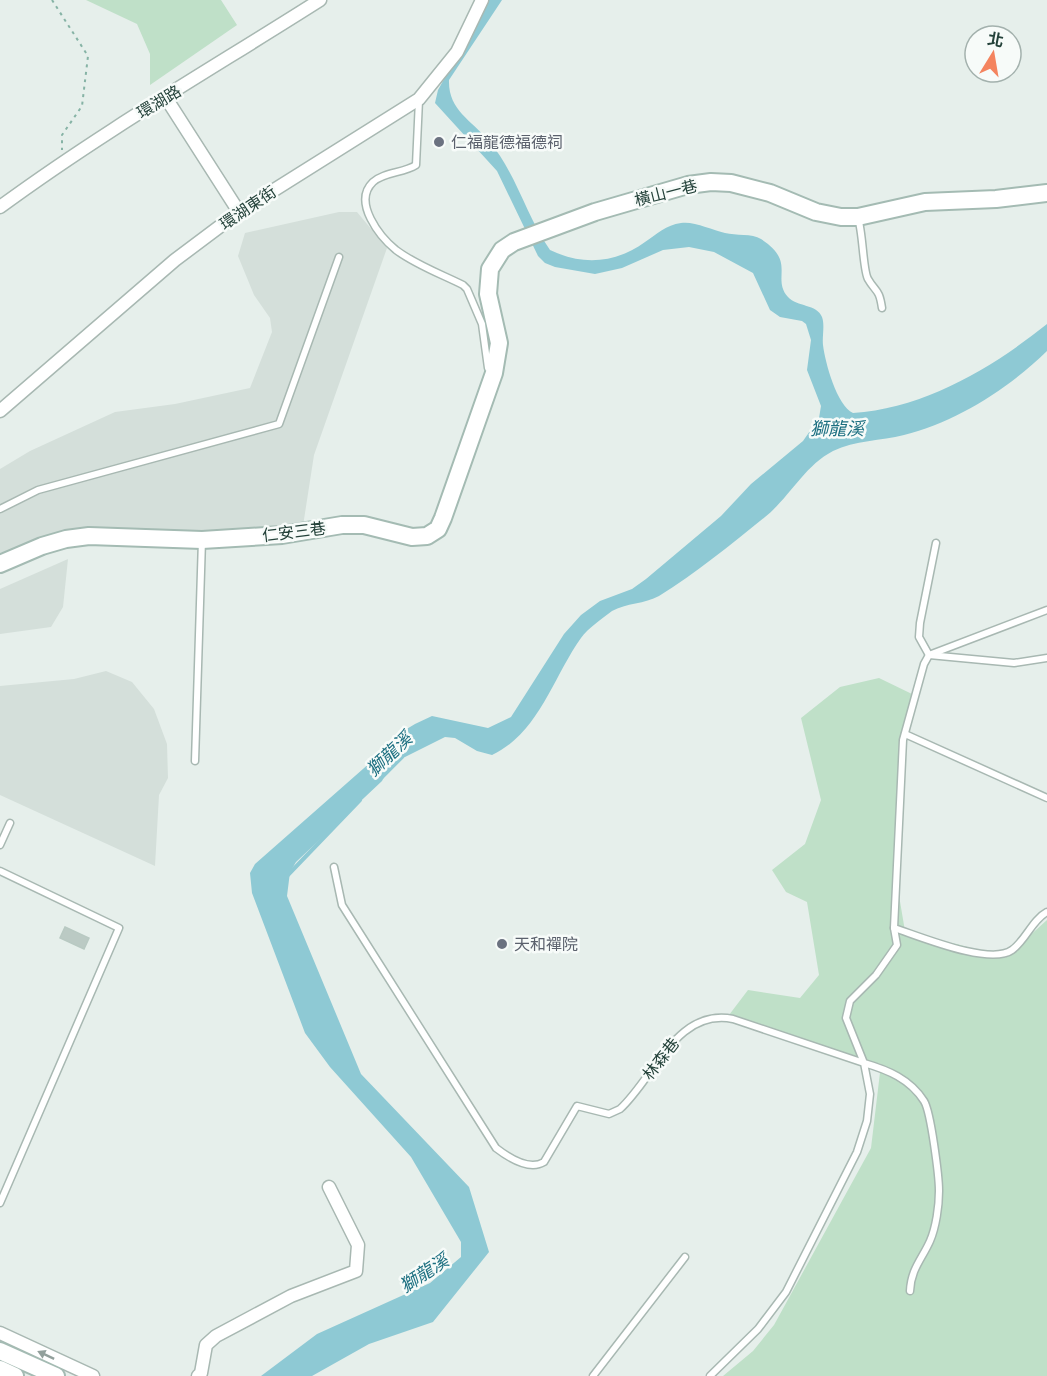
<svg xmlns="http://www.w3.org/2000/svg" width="1047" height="1376" font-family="'Public Sans','Noto Sans TC',sans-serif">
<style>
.built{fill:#d4dfda}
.green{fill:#bfe0c8}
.water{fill:#8ec9d4}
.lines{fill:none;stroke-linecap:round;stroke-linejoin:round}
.stream{stroke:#8ec9d4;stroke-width:4}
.building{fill:#bbcac4;stroke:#b8c9c2;stroke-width:1.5}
.lane-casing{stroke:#a8b8b2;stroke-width:9}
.street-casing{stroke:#a8b8b2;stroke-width:15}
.secondary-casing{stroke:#a4bbb3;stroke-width:20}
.path{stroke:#86b3a5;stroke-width:2;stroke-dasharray:3 4.5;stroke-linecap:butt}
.lane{stroke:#fff;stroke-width:6}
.street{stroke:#fff;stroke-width:12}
.secondary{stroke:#fff;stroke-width:16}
.oneway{fill:#92a09c}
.worship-dot{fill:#6b7280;stroke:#f7fbf9;stroke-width:2}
.labels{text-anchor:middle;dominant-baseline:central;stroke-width:5;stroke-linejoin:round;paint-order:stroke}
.street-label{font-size:16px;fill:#24423a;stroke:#f7fbf9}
.worship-label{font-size:16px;fill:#5b616d;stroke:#f7fbf9;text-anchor:start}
.water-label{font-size:18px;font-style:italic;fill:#1c6f80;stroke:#f7fbf9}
</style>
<rect width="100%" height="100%" fill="#e6efeb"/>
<!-- built -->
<g class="built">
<path d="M339 212H357L387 248 314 455 303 526 202 535 63 534 0 553V469L30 451 115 412 175 404 250 388 272 332 270 318 254 295 238 256 245 233Z"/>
<path d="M68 559 63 607 51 627 0 634V589Z"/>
<path d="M106 671 132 682 154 709 167 744 168 778 159 795 155 866 0 795V686L74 679Z"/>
</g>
<!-- green -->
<g class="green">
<path d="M86 0H221L237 25 150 85V54L137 24Z"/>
<path d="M879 678 912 694 900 780 894 866 906 937 957 944 1005 958 1047 920V1376H723L753 1351 774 1325 871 1148 881 1064 829 1053 726 1019 748 990 800 998 819 975 807 902 786 892 772 870 805 844 821 800 801 718 840 687Z"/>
</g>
<!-- water -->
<path class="water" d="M488 0H502L449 80C448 110 471 120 488 140 516 172 526 216 550 250 583 266 616 263 645 242 657 234 666 225 681 223 694 221 712 230 725 233 736 236 752 233 761 239 797 262 771 278 788 297 797 307 817 304 822 317 825 325 822 336 823 345 825 362 837 406 853 413 925 408 992 368 1047 324V351C1008 389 956 422 904 435 881 441 855 440 833 451 804 466 790 497 765 517 732 544 696 573 659 596 645 604 626 603 612 611 603 618 588 628 581 638 553 677 539 733 492 755L477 751 455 738 445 737 391 764 382 781 296 862 290 872 287 896 361 1074 469 1187 489 1252 433 1322 369 1344 312 1376H261L317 1334 430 1283 461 1257V1242L411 1157 330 1067 305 1033 252 893 250 873 255 864 380 754 400 733 415 724 432 716 488 728 511 717 564 634 581 615 600 601 632 589 646 579 721 516 751 484 803 441 819 418 821 406 807 370 811 340 806 324 802 321 780 317 770 310 753 273 714 252 689 247 663 250 622 268 595 274 555 267 545 263 538 256 497 171 435 103 438 90Z"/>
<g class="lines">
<!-- stream -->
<g class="stream">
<path d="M382 777 402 757"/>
<path d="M286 877 360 800"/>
</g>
</g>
<!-- building -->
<path class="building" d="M65 927 89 938 84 949 60 938Z"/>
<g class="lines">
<!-- lane casing -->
<g class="lane-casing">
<g id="lane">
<path d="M419 100 416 165C404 173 384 172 373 182 352 202 380 237 396 250 416 265 441 274 463 285L467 289 482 324 488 368"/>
<path d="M858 218C863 233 863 271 868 279 876 293 879 288 882 308"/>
<path d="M0 509 38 490 279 424 339 257"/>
<path d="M936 543 920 623 919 637 929 655 1014 663 1047 658"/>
<path d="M905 734 1047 798"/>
<path d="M195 761 202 540"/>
<path d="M0 845 10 823"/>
<path d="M334 867 342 905 496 1148C509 1158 529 1171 544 1162L577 1106 609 1114 620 1109C655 1077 676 1008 733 1019L864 1063 870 1094 867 1121 857 1152 786 1292 758 1329 710 1376"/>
<path d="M0 871 119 928 0 1203"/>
<path d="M894 928C919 936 990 966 1012 950 1026 940 1032 920 1047 912"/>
<path d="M910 1291C911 1269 922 1259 930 1241 936 1227 939 1206 939 1191 939 1177 931 1112 924 1101 910 1079 888 1070 864 1063L846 1018 850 1001 876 975 897 945 894 928 903 740 924 664 929 655 1047 610"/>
<path d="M593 1376 685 1257"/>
</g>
</g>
<!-- street casing -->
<g class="street-casing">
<g id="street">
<path d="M166 98 239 212"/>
<path d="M0 207C102 132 213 68 320 0"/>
<path d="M0 411 175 260 239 212 419 99 457 52 482 0"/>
<path d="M0 1333 93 1376"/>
<path d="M198 1376 201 1373 206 1345 216 1336 291 1296 356 1271 358 1245 329 1187"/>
</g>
</g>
<!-- secondary casing -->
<g class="secondary-casing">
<g id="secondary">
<path d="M0 564 42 546 66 539 89 536 202 540 282 535 342 525H364L412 537 427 536 438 529 443 518 494 373 499 343 488 294 490 269 502 250 514 242 595 212 688 185 711 182 731 183 770 193 816 212 841 217H858L925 202 996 199 1047 193"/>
<path d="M0 1351 56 1376"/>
<path d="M0 1369 15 1376"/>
</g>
</g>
<!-- path -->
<path class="path" d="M52 0 88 56 82 106 62 135V150"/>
<!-- lane -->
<use href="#lane" class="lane"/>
<!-- street -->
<use href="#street" class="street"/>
<!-- secondary -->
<use href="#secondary" class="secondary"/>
</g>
<!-- one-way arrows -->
<defs><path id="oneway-solid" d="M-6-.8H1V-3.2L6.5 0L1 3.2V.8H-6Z" transform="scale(1.5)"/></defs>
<use class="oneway" href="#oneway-solid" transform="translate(46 1355) rotate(-155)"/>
<!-- markers -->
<g class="worship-dot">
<circle cx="439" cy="142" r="6"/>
<circle cx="502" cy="944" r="6"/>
</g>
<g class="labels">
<!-- street labels -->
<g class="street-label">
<text transform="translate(159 102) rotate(-31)">環湖路</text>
<text transform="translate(666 193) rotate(-14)">橫山一巷</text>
<text transform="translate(248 208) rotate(-34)">環湖東街</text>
<text transform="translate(294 532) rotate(-7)">仁安三巷</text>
<text transform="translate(661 1059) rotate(-52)">林森巷</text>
</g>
<!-- worship labels -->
<g class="worship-label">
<text x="451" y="142">仁福龍德福德祠</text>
<text x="514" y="944">天和禪院</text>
</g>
<!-- water labels -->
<g class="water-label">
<text x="837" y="428">獅龍溪</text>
<text transform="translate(389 754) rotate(-43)">獅龍溪</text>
<text transform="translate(424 1273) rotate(-33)">獅龍溪</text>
</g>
</g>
<!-- north arrow -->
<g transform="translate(993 54) rotate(11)"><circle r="28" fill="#f7fbf9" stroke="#a3b1ad" stroke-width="1.5"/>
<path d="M0-4.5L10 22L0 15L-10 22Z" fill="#f4845f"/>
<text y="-9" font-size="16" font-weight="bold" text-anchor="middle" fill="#24423a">北</text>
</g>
</svg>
